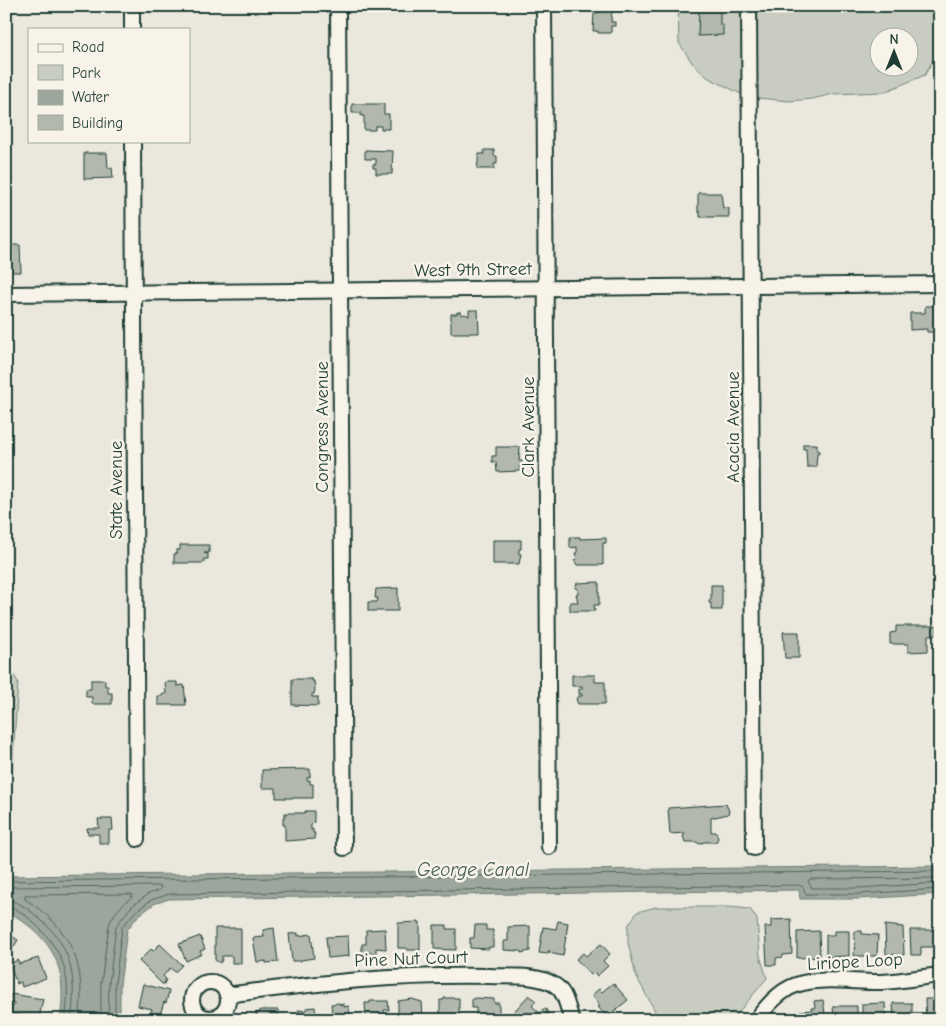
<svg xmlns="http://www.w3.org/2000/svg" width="946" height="1026" font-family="'Comic Neue',sans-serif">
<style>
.green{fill:#c8ccc1;stroke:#74847a;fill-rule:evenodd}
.water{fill:#9ca69c;stroke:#6a7c72}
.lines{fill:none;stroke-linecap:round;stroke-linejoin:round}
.shore{stroke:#51675e;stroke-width:1}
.building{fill:#b2b8ae;stroke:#1f3d34}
.minor-casing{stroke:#1f3d34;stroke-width:18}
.minor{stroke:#f7f3e8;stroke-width:14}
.labels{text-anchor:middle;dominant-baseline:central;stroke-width:5;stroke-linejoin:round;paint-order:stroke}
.street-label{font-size:18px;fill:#1f3d34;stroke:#f7f3e8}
.water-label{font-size:19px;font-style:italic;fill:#445c53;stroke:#f7f3e8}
</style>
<rect width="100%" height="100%" fill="#eae8dd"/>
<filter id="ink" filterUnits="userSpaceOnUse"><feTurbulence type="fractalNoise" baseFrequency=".02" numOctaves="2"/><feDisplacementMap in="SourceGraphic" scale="10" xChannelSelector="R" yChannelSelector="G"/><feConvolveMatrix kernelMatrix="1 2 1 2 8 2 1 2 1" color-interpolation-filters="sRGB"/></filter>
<g filter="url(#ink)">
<!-- green -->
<g class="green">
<path d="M678 6H935L936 54 925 75 884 92 834 94 812 99 789 101 747 97 707 77 693 64 679 43ZM878 38H908V68H878Z"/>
<path d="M6 663 18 682 12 773 6 787Z"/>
<path d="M656 907H729L750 909 757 919 760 956 767 978 737 1014 730 1020H655V1011L636 976 628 943V926L637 912Z"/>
</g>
<!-- water -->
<path class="water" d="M940 866V894L858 899H800L799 890 169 899 154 904 138 916 127 930 120 985V1020H60C68 964 53 939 6 910V876Z"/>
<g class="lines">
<!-- shore -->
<g class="shore">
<path d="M940 878 810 879 808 881 812 888H858L940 883"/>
<path d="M6 881 940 871"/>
<path d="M6 887 161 886 160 890 148 894 131 907 116 926 109 984 108 1020"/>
<path d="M6 900C16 900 29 909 36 916 42 921 48 926 53 932 74 956 76 989 71 1020"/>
<path d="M6 906C15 907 26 915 33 922 65 952 72 976 65 1020"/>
<path d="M79 1020C87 965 72 929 25 899V895L132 894V897C122 904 113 914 109 925L101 983V1020"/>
<path d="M115 1020V984L122 927 135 912 151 900 169 894 798 885 803 887 805 893 807 894H858L940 889"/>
</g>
</g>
<!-- building -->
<g class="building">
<path d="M607 8H611L612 11 611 22H615V26H611V33H598V31H593L594 13H598L599 11H607Z"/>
<path d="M699 10H720V25H723V35L698 36Z"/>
<path d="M352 104H384V114H389V129H381V126H375V130H364V116H361V113H352Z"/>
<path d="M365 150 393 151 392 174H376V168H373V164H376V159H365Z"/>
<path d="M484 150H494V156H497V164H494V169H477L479 154H484Z"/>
<path d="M84 153H107L108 168H112L113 178 84 179Z"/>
<path d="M698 193H721L723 208H729V217H700V212H698Z"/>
<path d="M12 245H20L21 272H10V267H6V248H12Z"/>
<path d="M925 306H935L936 329H934V332H927V329L910 330V313H925Z"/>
<path d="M469 310H478L479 333H451V314H457V312H461V315L465 314 469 316Z"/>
<path d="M803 444H817V451H819V454H817L816 467H807L806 449H803Z"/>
<path d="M496 447H520L519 461H522V465H520V471L497 472 496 462H492V456H496Z"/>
<path d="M570 537H580V539L606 538V543H603V565H577L574 560 577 559 575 553H577V547L570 548Z"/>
<path d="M493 540H521V549H519V554H521L519 564H493Z"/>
<path d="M180 545H209V553H204L208 554V559H204V563H174V554H176V550H180Z"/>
<path d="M599 582V605H594L595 611H570V602H578L576 594H578V589L575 588 577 583Z"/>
<path d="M711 585H722V610H711V603H709V600H711Z"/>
<path d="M398 588V611H368V602H377L378 598H375L376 589Z"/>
<path d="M896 626H937V635H928V651L908 652V644H890V633L896 632Z"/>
<path d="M783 632H799V658H785Z"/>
<path d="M572 675H595V682H605V704H578L576 699 578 696H582V694H579V689H582V686H572Z"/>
<path d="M292 679H312V681H314L315 690 314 694H312V697H318V706L292 705Z"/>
<path d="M91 680H105V686H108V693H112V704H92V697H86V689H91Z"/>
<path d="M165 682H177V686L184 685 186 705H158V696H162V694H166Z"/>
<path d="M310 769V777L307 778V780H310V784H313V798H276V788H262V770Z"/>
<path d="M726 804 729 811 728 814 711 818V832H716L718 838 716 842H704L699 844 697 842H685L683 836 685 833 670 834 668 808Z"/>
<path d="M305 811H314V822L311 825V830L313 829V833H315L314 839 285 841V825H283V817H285V813H305Z"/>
<path d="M98 819H112L113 830H109V843H99V834H88L87 828H99Z"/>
<path d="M791 919 792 954 783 955V957L776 958V965H767L765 927H771V920Z"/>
<path d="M558 921 568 923 563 956 549 953V950L548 954 539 953 543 927 556 929Z"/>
<path d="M420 922V950H407V948H398V923Z"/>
<path d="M434 925H447V929H456V950L434 949Z"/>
<path d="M475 925H486V930H493V947H489V949L470 948V938H474Z"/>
<path d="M885 925 903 927 904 955 886 954Z"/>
<path d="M530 926V951L521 953V951L504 950V941H508V927Z"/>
<path d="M215 928H241V963H232V956H222V960L220 963 215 960Z"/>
<path d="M274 928 278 962 266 963V961L257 962 253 938 264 937 263 930Z"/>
<path d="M385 929 386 949 376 948V953H362V944H366V930Z"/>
<path d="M910 930H935L936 947H921V955H911Z"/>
<path d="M819 931 820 957 797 958V932Z"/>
<path d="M834 931H849V956L826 957V935H834Z"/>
<path d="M855 931H862V934L878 935 877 956H854Z"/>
<path d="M6 932 18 940 6 959Z"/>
<path d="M298 933V936L311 934 314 958 301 960V961H292L289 934Z"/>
<path d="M200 936 205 949 200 951 202 954 186 961 179 944Z"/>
<path d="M348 936 349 956 328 958 326 937Z"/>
<path d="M160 944 182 965 175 972 170 968 163 976 166 979 164 984H162L139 961 151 949 153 951Z"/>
<path d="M601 944 610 954 603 961 608 966 597 976 594 972 591 975 576 959 583 953 586 956Z"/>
<path d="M38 958 46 978 22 987 21 982 17 984 9 964 18 960 19 964Z"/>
<path d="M613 983 628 1000 607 1017 598 1007 600 1006 592 995 599 989 602 992Z"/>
<path d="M143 984 169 991 166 1003 164 1002 160 1015 151 1013 152 1009 138 1006Z"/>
<path d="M11 994 43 999 39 1018 11 1014 12 1006H14L15 1004 9 1003Z"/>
<path d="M529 995 536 1001 532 1006 540 1013 543 1009H546L548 1014 543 1020H512L509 1017Z"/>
<path d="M444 998H459V1020H440V1000H444Z"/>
<path d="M476 998 494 999V1003H499V1017H490V1020H481V1017H476V1008H472V999Z"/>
<path d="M412 999 422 1002 423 1020H403V1014H398V1001Z"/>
<path d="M925 999H940V1020H926Z"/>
<path d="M823 1000 826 1020H802L800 1011 812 1010 811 1008H815L814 1001Z"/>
<path d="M370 1001H388L389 1010H384V1020H366L365 1003H370Z"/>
<path d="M340 1003V1005L344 1004V1007L349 1006 350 1020H333L331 1004Z"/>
<path d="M885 1003 886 1020H862V1004Z"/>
<path d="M893 1003H912V1020H894Z"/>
<path d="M833 1006H857V1020H834Z"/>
<path d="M315 1007 317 1020H294V1014H299L298 1010 306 1011V1008Z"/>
<path d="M260 1010H278L279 1020H257L256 1013 260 1012Z"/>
</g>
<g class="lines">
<!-- minor casing -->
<g class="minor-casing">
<g id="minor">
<path d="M132 6V29"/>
<path d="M338 6 344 848"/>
<path d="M544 6 549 847"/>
<path d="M749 6 754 848"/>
<path d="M133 141 137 839"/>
<path d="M6 294 940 284"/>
<circle cx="210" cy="1000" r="18"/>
<path d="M227 995C315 983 401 974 489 976 509 977 535 974 553 984 566 991 567 1007 572 1020"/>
<path d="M756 1020C767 1006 779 991 796 985 821 976 856 983 882 982 901 981 921 977 940 975"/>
</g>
</g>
<!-- minor -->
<use href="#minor" class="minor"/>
</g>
</g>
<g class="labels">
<!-- street labels -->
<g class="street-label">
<text transform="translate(473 270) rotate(-1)">West 9th Street</text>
<text transform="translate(322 427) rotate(-90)">Congress Avenue</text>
<text transform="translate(528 427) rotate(-90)">Clark Avenue</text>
<text transform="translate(733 427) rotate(-90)">Acacia Avenue</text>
<text transform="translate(116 490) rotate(-90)">State Avenue</text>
<text transform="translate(411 959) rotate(-2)">Pine Nut Court</text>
<text transform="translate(855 962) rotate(-3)">Liriope Loop</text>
</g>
<!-- water labels -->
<g class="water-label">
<text x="473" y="870">George Canal</text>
</g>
</g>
<!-- margin -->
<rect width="946" height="1026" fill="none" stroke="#f7f3e8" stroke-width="25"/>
<rect x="12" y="12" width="921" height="1001" fill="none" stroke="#1f3d34" stroke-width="2" filter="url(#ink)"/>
<!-- legend -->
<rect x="28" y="28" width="162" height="115" fill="#f7f3e8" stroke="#a1aaa0"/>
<rect x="38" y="44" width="25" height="8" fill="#f7f3e8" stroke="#a1aaa0"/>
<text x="72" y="52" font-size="15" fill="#1f3d34">Road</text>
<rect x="38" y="65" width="25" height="15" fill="#c8ccc1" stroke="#a1aaa0"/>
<text x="72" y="78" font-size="15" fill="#1f3d34">Park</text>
<rect x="38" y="90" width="25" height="15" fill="#9ca69c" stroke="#a1aaa0"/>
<text x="72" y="102" font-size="15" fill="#1f3d34">Water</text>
<rect x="38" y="115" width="25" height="15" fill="#b2b8ae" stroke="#a1aaa0"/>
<text x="72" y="128" font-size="15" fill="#1f3d34">Building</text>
<!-- north arrow -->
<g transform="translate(894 52)"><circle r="24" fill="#f7f3e8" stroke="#a1aaa0"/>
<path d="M0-4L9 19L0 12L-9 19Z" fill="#1f3d34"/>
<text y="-8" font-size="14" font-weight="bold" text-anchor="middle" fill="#1f3d34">N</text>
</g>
</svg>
